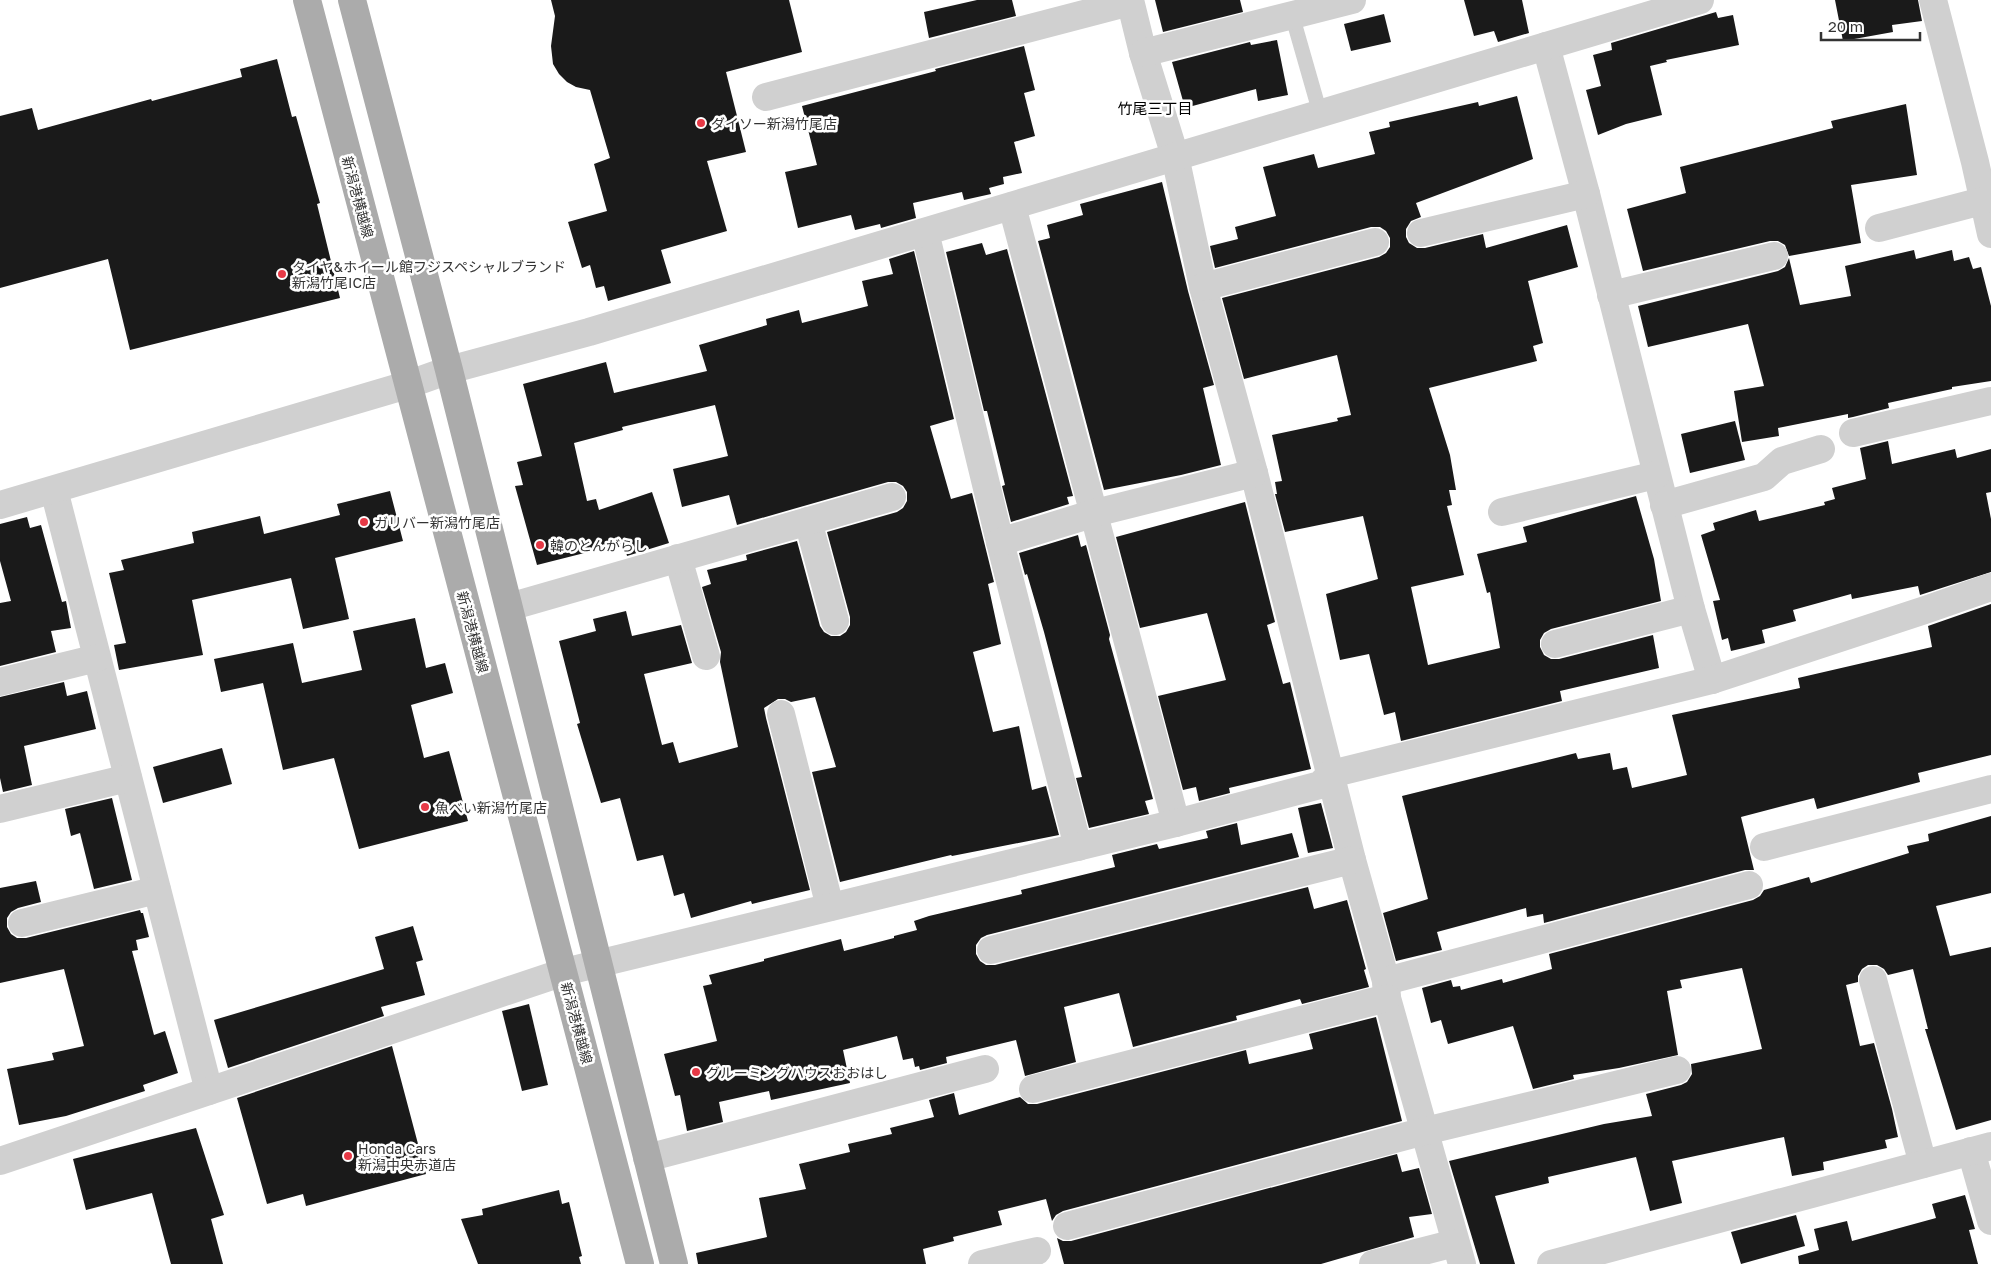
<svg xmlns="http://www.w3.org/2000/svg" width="1991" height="1264" font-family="'Golos Text','Noto Sans JP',sans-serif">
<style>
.building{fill:#1a1a1a}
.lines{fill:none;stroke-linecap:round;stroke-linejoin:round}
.lane{stroke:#d0d0d0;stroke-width:15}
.street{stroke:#d0d0d0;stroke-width:28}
.primary{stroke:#ababab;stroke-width:28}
.poi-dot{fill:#e63946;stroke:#fff;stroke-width:2}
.labels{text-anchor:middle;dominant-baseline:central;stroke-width:5;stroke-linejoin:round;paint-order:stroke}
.poi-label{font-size:14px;fill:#333;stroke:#fff;text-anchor:start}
.street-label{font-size:14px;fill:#333;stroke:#fff}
.neighbourhood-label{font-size:15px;fill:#000;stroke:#fff}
</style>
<rect width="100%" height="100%" fill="#fff"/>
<!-- building -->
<g class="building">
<path d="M551 0H789L802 52 726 72 746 152 707 161 727 231 661 250 671 283 608 301 604 286 596 288 590 265 582 268 568 222 607 211 594 164 610 158 590 90 576 87 567 82 559 74 553 64 551 46 555 16Z"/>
<path d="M977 0H1012L1016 16 929 38 924 12Z"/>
<path d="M1155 0H1240L1243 12 1163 32Z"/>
<path d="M1464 0H1522L1529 33 1498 42 1494 31 1474 36Z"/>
<path d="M1835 0H1918L1922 21 1892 25 1893 32 1843 41Z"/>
<path d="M1716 12 1718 18 1733 15 1739 45 1666 60 1667 62 1650 66 1662 115 1626 124 1598 135 1586 90 1601 86 1593 55 1612 50 1611 43Z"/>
<path d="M1384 14 1391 42 1351 51 1344 24Z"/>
<path d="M1277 40 1288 95 1258 101 1256 89 1185 108 1172 62 1250 42 1251 45Z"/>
<path d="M1024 46 1035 90 1024 93 1035 136 1014 142 1022 173 1003 177 1004 184 989 188 991 194 964 200 962 192 913 203 916 218 881 228 880 224 855 230 851 215 798 228 785 172 817 165 802 106 936 71 935 69Z"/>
<path d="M277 59 292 117 296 116 320 203 317 204 340 298 130 350 108 259 0 288V116L32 108 38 130 151 99 152 101 242 77 240 69Z"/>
<path d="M1517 96 1533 159 1416 203 1421 217 1411 221 1406 229V237L1409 243 1417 248H1425L1483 234 1486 248 1567 225 1578 267 1528 281 1543 343 1533 346 1537 361 1429 388 1450 455 1456 490H1449L1452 505 1447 506 1464 575 1411 587 1428 665 1500 648 1490 592 1487 593 1477 554 1527 542 1523 527 1636 496 1654 559 1661 601 1551 629 1544 633 1540 640V647L1544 655 1551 659H1559L1653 635 1659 668 1560 691 1562 701 1401 741 1395 712 1384 715 1369 654 1340 660 1326 594 1378 579 1363 516 1285 532 1275 494H1277L1275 482 1282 481 1272 435 1338 421 1337 418 1351 415 1337 355 1244 379 1222 298 1379 257 1386 253 1390 247V238L1386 231 1380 227H1371L1215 268 1210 246 1238 239 1235 227 1276 216 1263 167 1314 154 1318 168 1375 154 1369 132 1390 127 1389 122 1478 102 1479 106Z"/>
<path d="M1906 104 1917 175 1851 185 1861 243 1789 256 1785 245 1778 241H1770L1643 271 1627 209 1686 193 1680 167 1833 128 1831 121Z"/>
<path d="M1162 182 1188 291 1214 385 1203 388 1221 465 1181 475 1104 490 1038 241 1050 238 1047 225 1083 215 1080 204Z"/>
<path d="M982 243 986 255 1007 249 1073 496 1067 497 1069 504 1011 522 1002 486 1005 485 987 411H984L946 252Z"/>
<path d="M1914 250 1916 259 1952 250 1954 261 1969 257 1973 269 1981 267 1991 306V381L1952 387V389L1888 403 1889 408 1853 417 1848 418V414L1778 428 1779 436 1742 442 1734 391 1764 386 1748 324 1648 347 1638 306 1778 271 1785 267 1789 258 1800 305 1851 296 1845 266Z"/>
<path d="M914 251 954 419 930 426 951 499 972 493 994 582 988 584 1001 644 973 652 993 732 1019 726 1032 790 1046 786 1059 835 952 856 951 855 840 882 812 772 836 767 815 697 791 702 785 699H778L764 708 766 718 810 890 752 904 751 901 691 918 684 893 674 896 663 855 637 861 620 798 601 803 577 724 580 723 559 641 596 631 593 619 626 611 632 636 681 625 692 663 644 674 662 745 673 742 679 763 738 747 720 662 721 652 702 587 711 584 707 570 747 560 746 555 797 541 820 626 824 632 831 636H840L846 632 850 625V617L827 532 897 512 903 508 907 501V492L903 486 896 482H888L737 525 729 495 682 507 673 469 728 456 715 405 622 427 623 430 574 443 587 501 596 499 599 510 652 492 669 543 627 556 624 543 537 565 515 486 523 485 517 462 542 456 523 384 606 362 614 393 707 371 699 345 767 325 766 319 799 310 802 323 868 306 862 281 893 274 889 259Z"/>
<path d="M1735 421 1745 460 1690 473 1681 434Z"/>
<path d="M1888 441 1892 464 1955 449 1957 458 1991 449V492L1986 493 1991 519V572L1920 595 1918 586 1852 599 1851 594 1793 610 1796 621 1762 630 1765 643 1731 651 1728 638 1722 640 1713 601 1720 600 1701 535 1715 530 1713 523 1756 510 1759 521 1825 505 1824 502 1835 499 1832 488 1866 479 1860 448Z"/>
<path d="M390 491 403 541 335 558 349 619 303 629 291 578 192 600 203 655 119 670 114 645 126 643 109 573 124 570 121 560 194 543 192 532 260 516 264 534 340 515 337 504Z"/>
<path d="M1245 502 1275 622 1267 625 1283 684 1290 682 1311 769 1229 788 1230 793 1199 801 1196 787 1183 790 1158 696 1226 680 1207 613 1140 628 1116 537Z"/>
<path d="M27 517 30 528 41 525 62 602 66 601 71 628 51 631 56 652 0 666V603L11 601 0 561V524Z"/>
<path d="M1078 535 1081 547 1086 545 1110 635 1109 639 1153 799 1145 801 1149 814 1089 828 1076 778 1082 777 1044 632 1027 574 1025 575 1019 553Z"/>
<path d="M1991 604V755L1918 773 1920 782 1817 809 1814 798 1741 817 1754 870H1745L1544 923 1543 914 1527 917 1526 908 1437 932 1442 950 1396 961 1383 913 1428 899 1402 796 1576 753 1578 759 1610 753 1613 770 1627 767 1632 788 1687 775 1672 715 1800 688 1798 678 1932 647 1928 626Z"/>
<path d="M415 618 426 668 445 663 453 693 411 705 424 758 449 751 468 821 359 849 334 758 283 770 263 683 221 692 214 659 293 643 302 683 362 670 353 631Z"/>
<path d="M64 682 67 696 87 691 96 729 24 746 32 785 3 792 0 778V697Z"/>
<path d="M222 748 232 784 163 803 153 767Z"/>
<path d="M112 798 132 880 94 889 80 833 71 836 65 809Z"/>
<path d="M1321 803 1333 848 1308 853 1298 808Z"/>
<path d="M1991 816V893L1936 906 1950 956 1991 947V1120L1956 1130 1925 1029H1928L1913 969 1888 975 1884 969 1877 965H1868L1862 969 1858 976V982L1846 985 1860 1046 1874 1043 1892 1109 1898 1137 1885 1140 1887 1148 1823 1162 1824 1170 1792 1176 1784 1137 1672 1161 1682 1203 1650 1211 1636 1157 1548 1177 1549 1183 1495 1196 1515 1264H1480L1449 1161 1604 1124 1652 1116 1646 1094 1681 1085 1687 1082 1692 1074 1691 1064 1762 1049 1742 968 1680 980 1682 988 1667 991 1678 1055 1619 1068 1573 1075 1574 1079 1533 1089 1513 1026 1448 1044 1441 1020 1431 1023 1422 988 1451 980 1453 987 1460 986 1461 990 1502 979 1503 983 1552 969 1549 954 1753 900 1760 896 1764 890 1809 877 1811 883 1909 853 1907 846 1929 841 1928 834Z"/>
<path d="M1237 823 1241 845 1292 833 1299 857 987 935 981 938 976 945V954L980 961 986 965H995L1308 887 1314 909 1347 900 1366 969 1364 970 1369 987 1302 1004 1300 999 1236 1016 1237 1020 1133 1047 1119 993 1064 1007 1076 1062 1025 1076 1016 1040 946 1057 947 1063 920 1070 919 1066 915 1067 913 1058 903 1060 897 1036 843 1050 850 1083 771 1100 769 1091 719 1102 723 1122 687 1131 680 1095 675 1096 664 1054 717 1041 703 986 712 984 709 975 764 961V959L841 939 844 951 894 938V936L917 930 914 921 929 916 1022 894 1021 890 1115 867 1112 855 1157 844 1159 849 1208 838 1206 831Z"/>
<path d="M36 881 41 902 18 908 11 912 7 918V927L11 934 17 938H26L140 910 141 913H143L149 937 136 940 138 950 132 951 154 1035 165 1031 178 1073 143 1085 145 1091 66 1116 19 1125 7 1069 54 1060 52 1053 84 1046 64 969 0 983V888Z"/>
<path d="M413 926 423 960 416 962 425 995 381 1007 384 1016 228 1068 214 1020 384 969 375 937Z"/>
<path d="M529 1004 548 1085 522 1091 502 1011Z"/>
<path d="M1376 1017 1402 1121 1063 1211 1056 1215 1052 1221 1046 1199 998 1211 1002 1225 953 1237 954 1241 923 1249 926 1264H698L696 1253 767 1237 759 1198 806 1189 799 1164 850 1152 848 1144 892 1134 890 1128 934 1117 929 1100 954 1093 959 1115 1020 1097 1028 1104H1037L1246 1050 1249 1064 1313 1049 1309 1034Z"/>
<path d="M392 1046 426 1174 306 1206 303 1194 267 1204 237 1098Z"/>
<path d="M196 1128 224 1215 211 1219 223 1264H171L152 1193 86 1210 73 1159Z"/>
<path d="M1397 1154 1402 1172 1419 1168 1432 1214 1409 1217 1414 1237 1321 1264H1064L1057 1238 1063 1241H1071Z"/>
<path d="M559 1190 562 1204 569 1202 582 1256 579 1257 581 1264H478L461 1219 483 1215 482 1209Z"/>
<path d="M1965 1195 1975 1229 1969 1230 1978 1264H1799L1798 1256 1819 1250 1814 1229 1847 1221 1852 1241 1936 1218 1932 1204Z"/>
<path d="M1796 1215 1805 1246 1741 1264 1731 1232Z"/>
</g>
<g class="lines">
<!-- lane -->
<path class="lane" d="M1292 15 1320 113"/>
<!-- street -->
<g class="street">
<path d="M1130 0 1143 53 1175 156 1203 287 1254 473 1352 860 1386 981 1387 998 1462 1264"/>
<path d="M1933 0 1975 162 1991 234"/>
<path d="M1546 46 1586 194 1691 609 1712 680"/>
<path d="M1143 53 1352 0"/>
<path d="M766 97 1130 2"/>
<path d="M1012 206 1176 823"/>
<path d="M1879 228 1982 201"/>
<path d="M925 232 1000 542 1078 847"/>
<path d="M1421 233 1586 194"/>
<path d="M1203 287 1375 242"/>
<path d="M1611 295 1774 256"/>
<path d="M1853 433 1991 401"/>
<path d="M54 490 209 1091"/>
<path d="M0 505 407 385 449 370 589 332 1700 0"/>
<path d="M1664 505 1764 477 1782 461 1821 449"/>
<path d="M1502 512 1656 475"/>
<path d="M808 521 835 621"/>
<path d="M1000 542 1095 513 1254 473"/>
<path d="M678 558 706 656"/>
<path d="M509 607 892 497"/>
<path d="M1555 644 1691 609"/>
<path d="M0 682 97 658"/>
<path d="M781 714 830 907"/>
<path d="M0 809 128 778"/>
<path d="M1764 847 1991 789"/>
<path d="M22 923 157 890"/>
<path d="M991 950 1352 860"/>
<path d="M1873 980 1923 1164"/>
<path d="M1386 981 1749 885"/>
<path d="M1033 1089 1387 998"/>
<path d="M1971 1151 1991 1221"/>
<path d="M647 1158 985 1069"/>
<path d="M0 1161 564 972 1176 823 1320 785 1331 774 1712 680 1925 610 1991 587"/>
<path d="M1067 1226 1425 1131 1677 1070"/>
<path d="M982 1264 1037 1251"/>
<path d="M1373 1264 1455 1243"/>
<path d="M1551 1264 1991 1146"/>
</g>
<!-- primary -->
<g class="primary">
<path d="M307 0 640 1264"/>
<path d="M352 0 449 370 674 1264"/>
</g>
</g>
<!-- markers -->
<g class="poi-dot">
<circle cx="701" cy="123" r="5"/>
<circle cx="282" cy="274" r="5"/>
<circle cx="364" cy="522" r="5"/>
<circle cx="540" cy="545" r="5"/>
<circle cx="425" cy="807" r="5"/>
<circle cx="696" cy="1072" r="5"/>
<circle cx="348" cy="1156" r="5"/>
</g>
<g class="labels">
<!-- poi labels -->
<g class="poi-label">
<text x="711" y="123">ダイソー新潟竹尾店</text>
<text x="292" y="266">タイヤ&amp;ホイール館フジスペシャルブランド<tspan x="292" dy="16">新潟竹尾IC店</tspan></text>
<text x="374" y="522">ガリバー新潟竹尾店</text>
<text x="550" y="545">韓のとんがらし</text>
<text x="435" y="807">魚べい新潟竹尾店</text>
<text x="706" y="1072">グルーミングハウスおおはし</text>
<text x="358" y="1148">Honda Cars<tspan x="358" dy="16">新潟中央赤道店</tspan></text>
</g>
<!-- street labels -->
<g class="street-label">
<text transform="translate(358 197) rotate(75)">新潟港横越線</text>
<text transform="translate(473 632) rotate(75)">新潟港横越線</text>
<text transform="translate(577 1023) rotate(75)">新潟港横越線</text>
</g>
<!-- neighbourhood labels -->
<g class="neighbourhood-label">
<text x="1155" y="108">竹尾三丁目</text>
</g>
</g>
<!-- scale -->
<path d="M1821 32v8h99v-8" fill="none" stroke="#333333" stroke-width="2.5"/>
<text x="1828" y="32" font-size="15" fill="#333333" stroke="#ffffff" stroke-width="4" paint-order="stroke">20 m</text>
</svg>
